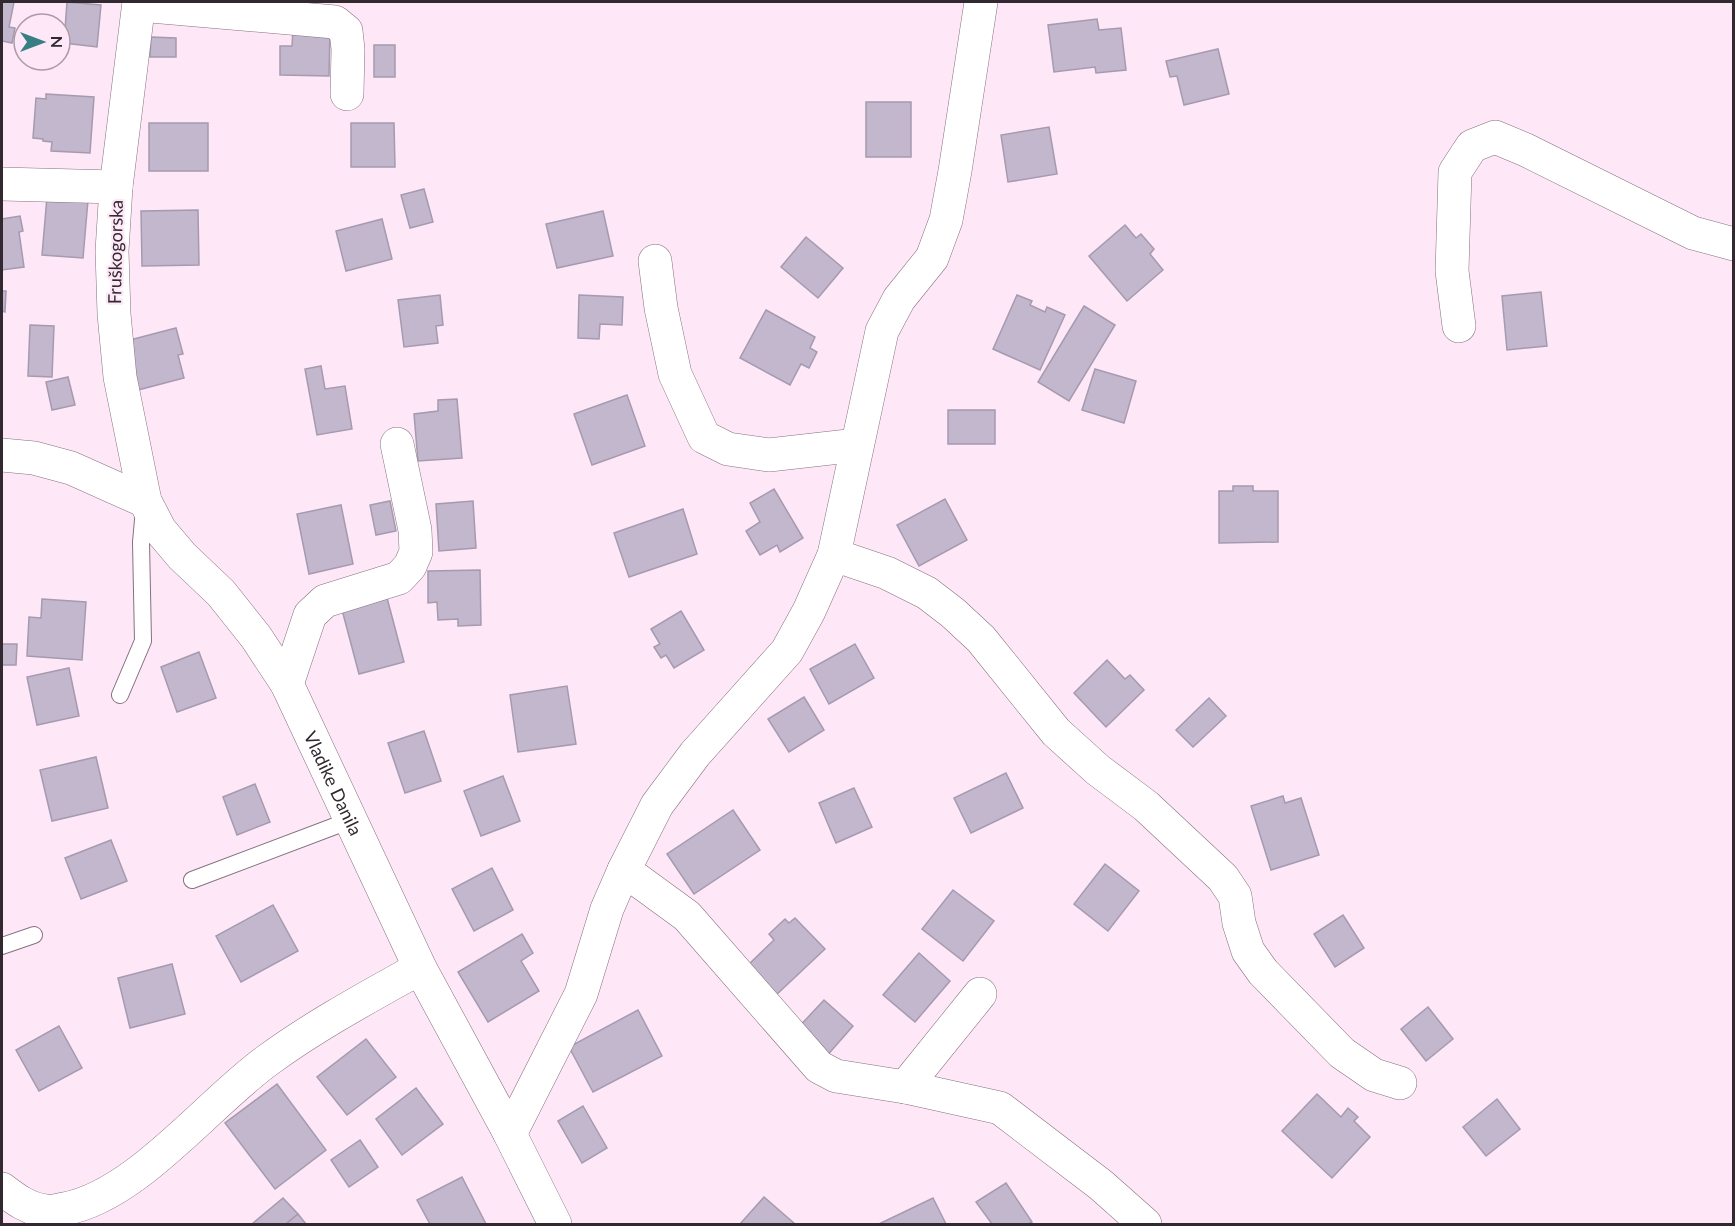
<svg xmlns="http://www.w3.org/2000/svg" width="1735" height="1226" font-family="Lato,sans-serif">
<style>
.building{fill:#c2b7cd;stroke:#a59aaf;stroke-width:1.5}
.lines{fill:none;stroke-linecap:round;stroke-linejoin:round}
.service-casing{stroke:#86717f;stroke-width:18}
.minor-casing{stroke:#86717f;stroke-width:34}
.service{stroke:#fff;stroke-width:16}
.minor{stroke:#fff;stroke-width:33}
.labels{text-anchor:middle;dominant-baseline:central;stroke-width:4.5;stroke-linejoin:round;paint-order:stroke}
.street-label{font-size:18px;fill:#31292f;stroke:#fee7f7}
</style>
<rect width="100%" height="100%" fill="#fee7f7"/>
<!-- building -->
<g class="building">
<path d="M2 2H14L9 27 15 28 12 43 2 41Z"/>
<path d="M67 2 101 5 97 47 64 43Z"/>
<path d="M1097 19 1099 30 1121 28 1126 70 1096 73 1095 67 1054 72 1048 25Z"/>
<path d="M293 29H330L329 76 280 75V46H292Z"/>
<path d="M151 37 176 38V57H150Z"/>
<rect x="374" y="45" width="21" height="32"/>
<path d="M1218 49 1229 94 1184 105 1177 76 1170 77 1166 61Z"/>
<path d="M46 94 94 97 90 153 51 151 52 142 43 141V139L33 138 36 98 46 99Z"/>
<rect x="866" y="102" width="45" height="55"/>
<rect x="149" y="123" width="59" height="48"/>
<path d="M351 123H394L395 167H351Z"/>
<path d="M1049 127 1057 174 1008 182 1001 135Z"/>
<path d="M424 189 433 222 410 228 401 195Z"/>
<path d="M47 197 88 200 83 258 42 255Z"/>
<path d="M198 210 199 265 142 266 141 211Z"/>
<path d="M603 211 613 256 557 268 546 224Z"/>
<path d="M20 216 23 231 19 232 24 267 2 270V219Z"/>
<path d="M382 219 392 259 346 271 336 231Z"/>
<path d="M1125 225 1136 238 1141 234 1154 249 1150 254 1163 270 1127 301 1089 256Z"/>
<path d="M806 237 843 268 818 298 781 267Z"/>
<path d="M2 291H6L5 312 2 311Z"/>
<path d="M1541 292 1547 346 1507 350 1502 296Z"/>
<path d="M440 295 443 325 436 326 438 343 404 347 398 300Z"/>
<path d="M579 295 623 297 622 325 600 324 599 339 578 338Z"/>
<path d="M1017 295 1032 301 1030 305 1045 312 1047 307 1065 315 1040 370 993 349Z"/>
<path d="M1084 306 1115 325 1069 401 1038 382Z"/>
<path d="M766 310 815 337 810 348 817 352 809 368 801 364 790 385 740 358Z"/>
<path d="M30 325 54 326 52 377 28 376Z"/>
<path d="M176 328 183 354 178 355 184 378 138 390 126 341Z"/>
<path d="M321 366 325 389 345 386 352 429 317 435 305 369Z"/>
<path d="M1095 369 1136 381 1124 423 1082 410Z"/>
<path d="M68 377 75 405 52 410 46 382Z"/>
<path d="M627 395 645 446 592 465 574 414Z"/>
<path d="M457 399 462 458 418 461 414 414 438 411V400Z"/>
<rect x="948" y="410" width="47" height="34"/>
<path d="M1233 486H1253V491H1278V542L1219 543V491H1233Z"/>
<path d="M774 489 803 538 780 552 777 545 760 555 746 531 760 522 750 503Z"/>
<path d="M945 499 967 540 919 566 897 525Z"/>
<path d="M390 501 396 531 376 535 370 505Z"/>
<path d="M473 501 476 548 439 551 436 504Z"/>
<path d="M341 505 353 564 309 574 297 514Z"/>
<path d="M683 509 697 554 629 577 614 533Z"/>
<path d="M480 570 481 625 458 626V619L438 620 437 602 428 603V571Z"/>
<path d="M386 594 404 662 359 674 341 606Z"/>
<path d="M42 599 86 602 82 660 27 656 29 617 41 618Z"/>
<path d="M681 611 704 650 674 668 666 655 661 658 654 647 660 644 651 629Z"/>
<path d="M2 644H17L16 665H2Z"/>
<path d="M855 644 874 678 829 704 810 669Z"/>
<path d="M199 652 216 698 177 712 161 667Z"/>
<path d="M1107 660 1125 679 1130 675 1144 690 1106 727 1074 693Z"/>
<path d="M69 668 79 716 37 725 27 677Z"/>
<path d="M567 686 576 744 518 752 510 695Z"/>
<path d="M804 697 824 730 789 752 768 719Z"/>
<path d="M1209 698 1226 716 1193 747 1176 730Z"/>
<path d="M424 731 441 781 405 793 388 743Z"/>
<path d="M96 757 108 808 52 821 40 770Z"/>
<path d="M1006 773 1023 808 971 833 954 798Z"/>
<path d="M503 776 520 821 481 836 464 791Z"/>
<path d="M255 784 270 822 237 835 223 797Z"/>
<path d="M854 788 872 827 836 843 819 803Z"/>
<path d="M1283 796 1285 803 1301 798 1319 855 1271 870 1251 806Z"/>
<path d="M733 810 760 850 694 894 667 854Z"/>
<path d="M111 840 127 881 81 899 65 858Z"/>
<path d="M1105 864 1139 891 1108 931 1074 904Z"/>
<path d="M492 868 513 910 474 931 452 889Z"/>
<path d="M953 890 994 921 963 961 922 929Z"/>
<path d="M273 905 298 951 241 982 216 936Z"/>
<path d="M1343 915 1364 948 1335 967 1314 934Z"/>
<path d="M795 918 825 949 774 997 746 967 774 940 769 934 785 919 789 923Z"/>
<path d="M522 934 533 953 521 961 539 991 488 1022 458 972Z"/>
<path d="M919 953 950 981 915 1022 883 995Z"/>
<path d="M172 964 185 1014 130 1028 118 978Z"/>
<path d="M824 1000 853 1026 825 1058 795 1031Z"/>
<path d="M1428 1007 1453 1039 1426 1061 1401 1029Z"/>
<path d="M638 1010 662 1056 593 1092 569 1047Z"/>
<path d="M59 1026 82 1068 39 1091 16 1050Z"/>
<path d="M366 1039 396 1077 347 1115 317 1077Z"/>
<path d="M277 1084 326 1150 275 1189 225 1123Z"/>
<path d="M416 1088 443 1124 402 1155 376 1119Z"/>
<path d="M1317 1094 1341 1117 1348 1108 1358 1117 1354 1121 1370 1137 1332 1178 1282 1131Z"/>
<path d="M1497 1099 1520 1129 1486 1156 1463 1127Z"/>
<path d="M583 1106 607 1148 582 1163 558 1121Z"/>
<path d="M360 1140 378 1167 349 1187 331 1160Z"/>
<path d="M462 1177 486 1224H430L417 1200Z"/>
<path d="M1006 1183 1032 1222 1028 1224H992L976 1202Z"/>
<path d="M764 1197 795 1224H740Z"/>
<path d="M283 1198 298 1214 286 1224H252Z"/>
<path d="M933 1198 946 1224H879Z"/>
<path d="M298 1214 306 1224H286Z"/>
</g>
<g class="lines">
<!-- service casing -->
<g class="service-casing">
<g id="service">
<path d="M120 695 143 641 141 542 144 509"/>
<path d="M192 880 351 820"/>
<path d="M2 946 34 935"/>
</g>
</g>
<!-- minor casing -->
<g class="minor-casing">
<g id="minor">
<path id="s1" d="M139 2 116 187 112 251 114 314 120 377 145 501 160 530 182 556 221 593 256 637 287 684 420 968 510 1134 555 1224"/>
<path d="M139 5 335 22 346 31 348 49 347 94"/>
<path d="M2 184 116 187"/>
<path d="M655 261 661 308 675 374 704 437 728 449 769 455 857 445"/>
<path d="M1459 326 1452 271 1455 172 1472 146 1495 137 1526 150 1693 233 1734 244"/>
<path d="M2 455 34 458 71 468 145 501"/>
<path d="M834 555 887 573 927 593 953 613 981 639 1056 732 1098 770 1146 806 1223 878 1235 896 1239 923 1248 951 1263 972 1342 1053 1374 1075 1400 1083"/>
<path d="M287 684 310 615 325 601 399 578 410 566 416 552 415 530 397 444"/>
<path d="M624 870 687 916 819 1067 836 1076 905 1087 1000 1108 1101 1185 1145 1224"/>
<path d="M905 1087 980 994"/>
<path d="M510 1134 581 994 607 909 624 870 657 805 695 754 787 651 809 611 834 555 882 331 899 299 932 258 946 220 955 171 981 2"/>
<path d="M2 1189C15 1199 28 1209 46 1211 51 1212 58 1210 64 1209 137 1196 208 1103 268 1060 316 1025 368 997 420 968"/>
</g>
</g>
<!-- service -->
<use href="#service" class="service"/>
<!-- minor -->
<use href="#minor" class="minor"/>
</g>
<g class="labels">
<!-- street labels -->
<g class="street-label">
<text transform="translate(115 252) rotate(-89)">Fruškogorska</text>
<text stroke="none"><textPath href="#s1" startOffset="846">Vladike Danila</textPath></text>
</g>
</g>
<!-- border -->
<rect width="1735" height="1226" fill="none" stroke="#31292f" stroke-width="6"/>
<!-- north arrow -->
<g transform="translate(42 42) rotate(90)"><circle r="28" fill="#fee7f7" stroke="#ac9ba7" stroke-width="1.5"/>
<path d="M0-4.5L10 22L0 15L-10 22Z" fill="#367f82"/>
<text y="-9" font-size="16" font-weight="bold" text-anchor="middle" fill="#31292f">N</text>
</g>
</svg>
